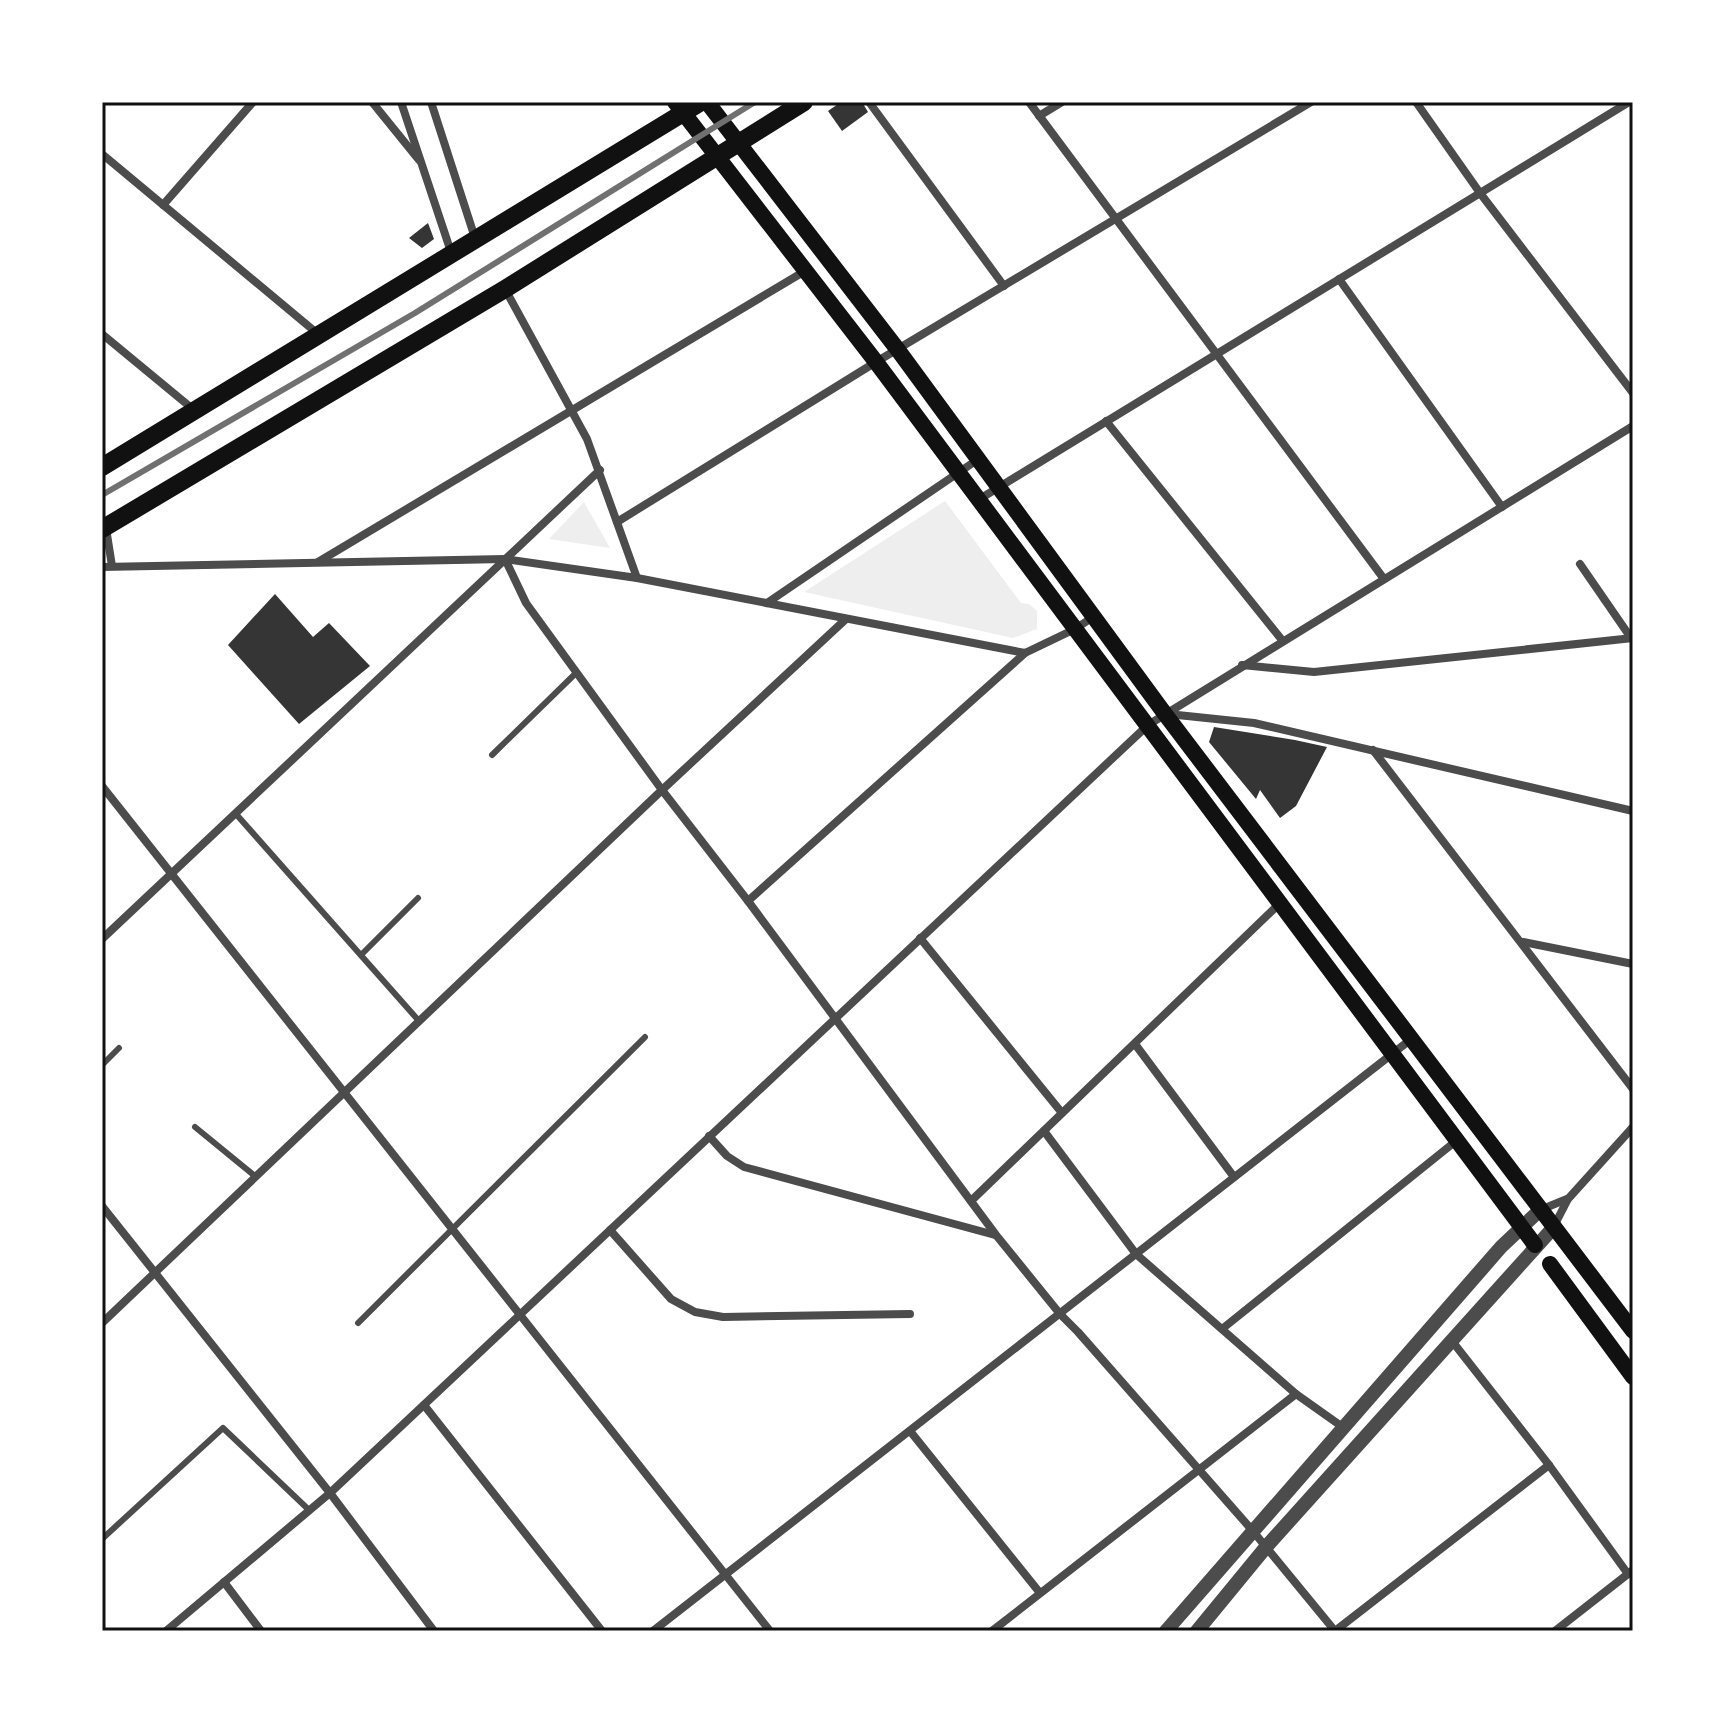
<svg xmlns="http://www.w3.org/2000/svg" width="1735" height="1733" font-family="'Archivo Narrow',sans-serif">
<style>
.green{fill:#eee}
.building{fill:#353535}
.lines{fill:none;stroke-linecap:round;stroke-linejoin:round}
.service{stroke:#4c4c4c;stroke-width:6}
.minor{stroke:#4c4c4c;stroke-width:8}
.tertiary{stroke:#4c4c4c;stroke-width:14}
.secondary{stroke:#111;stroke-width:16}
.primary{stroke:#111;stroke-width:18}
.rail{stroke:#707070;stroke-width:6}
.neatline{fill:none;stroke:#111;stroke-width:3}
</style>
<rect width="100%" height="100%" fill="#fff"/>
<!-- green -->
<g class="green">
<path d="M945 501 1021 603 1029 604 1037 611V629L1013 638 804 592Z"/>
<path d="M584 502 610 548 549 539Z"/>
</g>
<!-- building -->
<g class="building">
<path d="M841 102H862L868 112 842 131 828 111Z"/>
<path d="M428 223 434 239 422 248 409 238Z"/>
<path d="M275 594 313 637 329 623 370 666 299 724 228 645Z"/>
<path d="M1214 727 1295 740 1327 747 1296 806 1280 818 1260 790 1256 799 1209 742Z"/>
</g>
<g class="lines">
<!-- service -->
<g class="service">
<path d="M492 755 576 673"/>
<path d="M236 814 419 1021"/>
<path d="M361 955 418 898"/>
<path d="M102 1065 119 1048"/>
<path d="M195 1127 256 1177"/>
<path d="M358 1323 645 1037"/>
<path d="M102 1539 223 1428 309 1510"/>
</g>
<!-- minor -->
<g class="minor">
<path d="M372 102 419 160"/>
<path d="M401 102 451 252"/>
<path d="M431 102 475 238"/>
<path d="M869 102 1004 286"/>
<path d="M1029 102 1384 579"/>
<path d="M1416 102 1480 193 1633 393"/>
<path d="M1039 116 1062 102"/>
<path d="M102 154 318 334"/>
<path d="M163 205 253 102"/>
<path d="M1339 279 1502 507"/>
<path d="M505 289 587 439 637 578"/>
<path d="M102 334 194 410"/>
<path d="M1106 421 1282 640"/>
<path d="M978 500 1629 102"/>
<path d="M617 522 876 362 1311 102"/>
<path d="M106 528 112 566"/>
<path d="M505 559 526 603 662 790 748 901 996 1235 1060 1314 1078 1332 1252 1530 1335 1631 1549 1465"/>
<path d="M318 562 805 271"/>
<path d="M1580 564 1631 638"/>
<path d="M102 567 505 559 637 578 1025 653 1075 629 1093 617"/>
<path d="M767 603 977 460"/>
<path d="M1242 665 1314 672 1633 638"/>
<path d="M1168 714 1254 723 1633 811"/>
<path d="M1373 750 1633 1089"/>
<path d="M102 786 770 1631"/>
<path d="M748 901 1025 653"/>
<path d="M920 938 1062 1113"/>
<path d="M102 939 600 470"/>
<path d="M1523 942 1633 964"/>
<path d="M1135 1044 1234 1177"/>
<path d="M1044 1131 1136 1254 1296 1394 1344 1428"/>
<path d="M709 1136 727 1156 744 1167 995 1235"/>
<path d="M971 1201 1280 903"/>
<path d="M102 1206 330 1493 434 1631"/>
<path d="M1540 1210 1567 1199"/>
<path d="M1554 1226 1568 1199 1633 1127"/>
<path d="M610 1230 671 1299 695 1312 723 1317 910 1314"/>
<path d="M102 1323 662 790 846 619"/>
<path d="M1222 1329 1456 1141"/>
<path d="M1452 1341 1549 1465 1628 1574"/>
<path d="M424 1405 602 1631"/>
<path d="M910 1431 1040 1593"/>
<path d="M224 1582 261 1631"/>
<path d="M166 1631 330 1493 1148 725 1633 426"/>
<path d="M653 1631 1410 1040"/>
<path d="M992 1631 1296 1394"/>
<path d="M1555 1631 1633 1570"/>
</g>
<!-- tertiary -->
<g class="tertiary">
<path d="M1166 1631 1501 1247 1540 1210"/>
<path d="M1197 1631 1266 1547 1554 1227"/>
</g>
<!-- secondary -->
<g class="secondary">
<path d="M675 102 876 362 1535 1245"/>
<path d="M707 102 898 350 1165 714 1633 1331"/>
<path d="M1550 1264 1633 1377"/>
</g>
<!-- primary -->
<g class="primary">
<path d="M102 467 701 102"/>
<path d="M102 529 505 289 804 102"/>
</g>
<!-- rail -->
<path class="rail" d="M102 495 415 313 755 102"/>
</g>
<!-- border -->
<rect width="1735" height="1733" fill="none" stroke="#ffffff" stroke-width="208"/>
<rect x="104" y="104" width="1527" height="1525" class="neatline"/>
</svg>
